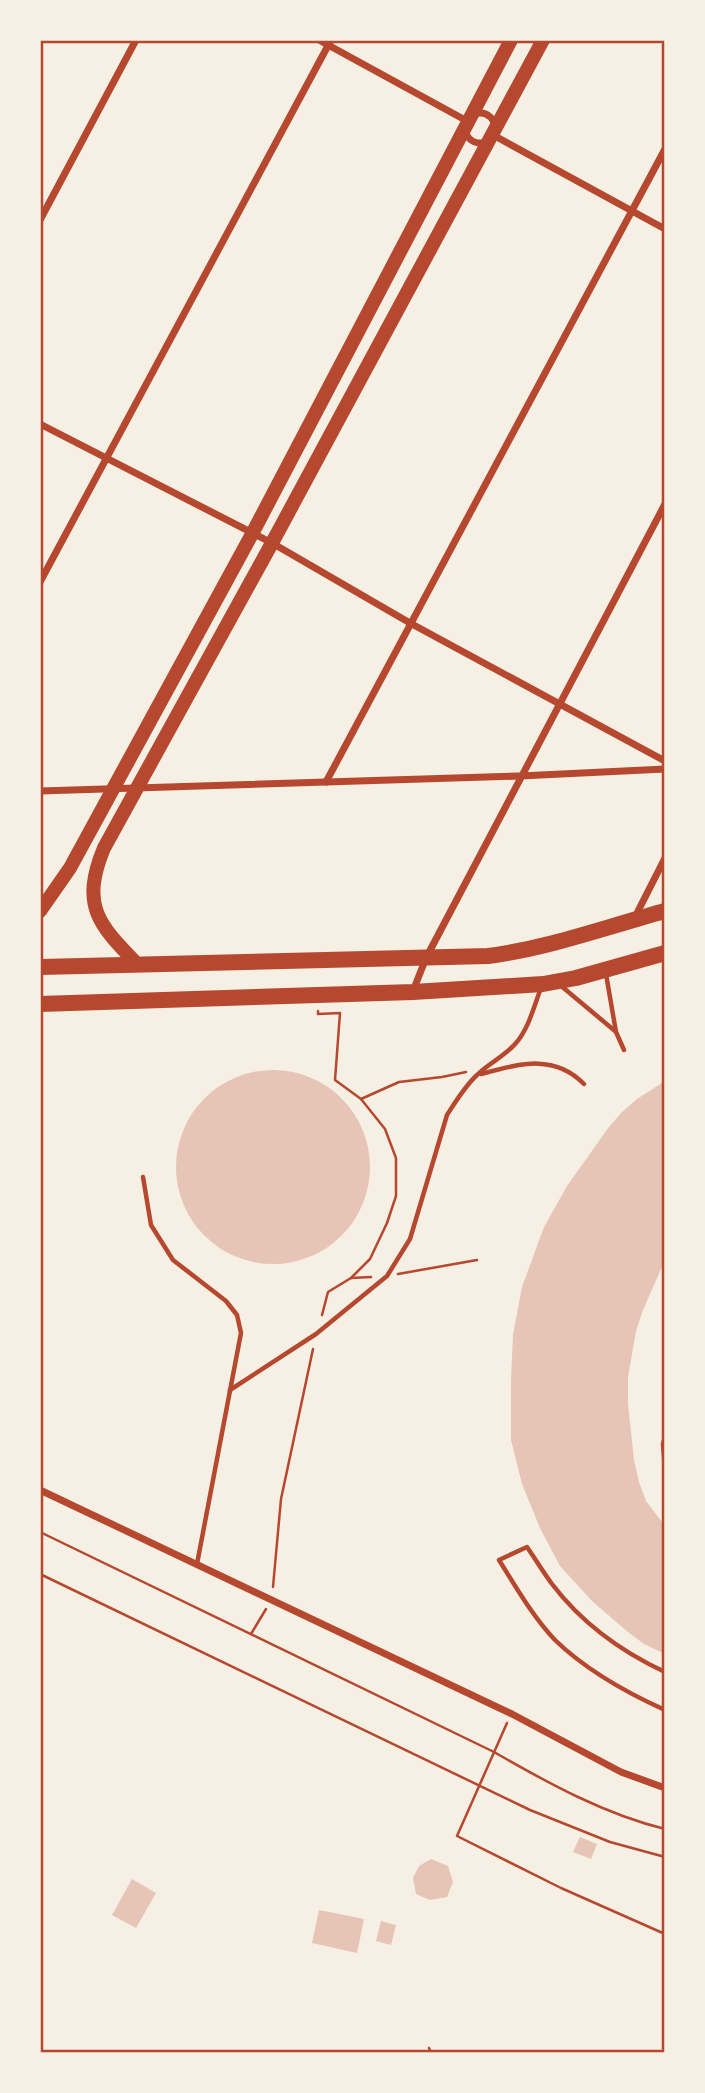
<svg xmlns="http://www.w3.org/2000/svg" width="705" height="2093" font-family="Quicksand,sans-serif">
<style>
.building{fill:#e6c5b7}
.lines{fill:none;stroke-linecap:round;stroke-linejoin:round}
.path{stroke:#b5482f;stroke-width:2.5}
.service{stroke:#b5482f;stroke-width:4.5}
.minor{stroke:#b5482f;stroke-width:7}
.secondary{stroke:#b5482f;stroke-width:14}
.primary{stroke:#b5482f;stroke-width:16}
.neatline{fill:none;stroke:#b5482f;stroke-width:2.5}
</style>
<rect width="100%" height="100%" fill="#f6efe4"/>
<!-- building -->
<g class="building">
<circle cx="273" cy="1167" r="97"/>
<path d="M665 1081V1260L643 1310 636 1331 628 1377V1404L634 1460 639 1482 646 1501 665 1526V1654L644 1644 628 1632 593 1602 560 1566 540 1528 522 1484 511 1440V1380L513 1335 522 1287 544 1227 567 1186 609 1127 621 1113 637 1099Z"/>
<path d="M580 1837 597 1844 591 1859 573 1852Z"/>
<path d="M431 1859 448 1866 453 1882 447 1897 430 1900 416 1894 413 1878 419 1866Z"/>
<path d="M132 1879 156 1893 136 1928 112 1915Z"/>
<path d="M319 1910 364 1919 357 1953 312 1943Z"/>
<path d="M381 1921 396 1925 391 1945 376 1941Z"/>
</g>
<g class="lines">
<!-- path -->
<g class="path">
<path d="M318 1011V1014L340 1013 335 1080 361 1099 385 1129 396 1158V1196L387 1223 370 1259 351 1278"/>
<path d="M361 1099 399 1082 442 1077 466 1072"/>
<path d="M398 1274 477 1260"/>
<path d="M322 1315 328 1292 351 1278 371 1277"/>
<path d="M40 1532 494 1752C548 1783 604 1814 665 1829"/>
<path d="M40 1574 530 1810 610 1842 665 1857"/>
<path d="M273 1587 281 1499 313 1349"/>
<path d="M251 1634 266 1609"/>
<path d="M507 1723 457 1836 561 1888 665 1934"/>
<path d="M429 2048 431 2053"/>
</g>
<!-- service -->
<g class="service">
<path d="M606 974 616 1032 624 1050"/>
<path d="M560 985 615 1031"/>
<path d="M481 1074C519 1064 554 1053 584 1084"/>
<path d="M143 1177 151 1225 173 1260 226 1301 237 1315 241 1333 197 1564"/>
<path d="M230 1390 316 1334 387 1276 410 1239 447 1115C456 1101 465 1086 477 1075 489 1063 505 1056 516 1043 529 1028 534 1006 541 988"/>
<path d="M665 1436 663 1444 665 1469"/>
<path d="M665 1672C622 1652 581 1622 552 1584 543 1572 536 1560 527 1547L499 1560C516 1587 533 1617 555 1640 587 1671 625 1692 665 1710"/>
</g>
<!-- minor -->
<g class="minor">
<path d="M319 40 467 121"/>
<circle cx="480" cy="128" r="15"/>
<path d="M493 135 665 229"/>
<path d="M40 220 136 40"/>
<path d="M40 424 272 543 410 623 665 761"/>
<path d="M40 582 331 40"/>
<path d="M326 782 665 149"/>
<path d="M40 791 520 776 665 769"/>
<path d="M635 917 665 858"/>
<path d="M413 991 426 958 665 504"/>
<path d="M40 1490 512 1714 621 1772 665 1788"/>
</g>
<!-- secondary -->
<g class="secondary">
<path d="M40 911 70 868 252 534 511 40"/>
<path d="M138 965C99 925 80 906 104 848L272 543 543 40"/>
</g>
<!-- primary -->
<g class="primary">
<path d="M40 967 488 956C549 948 606 927 665 911"/>
<path d="M40 1004 413 992 543 984 576 978 665 953"/>
</g>
</g>
<!-- border -->
<rect width="705" height="2093" fill="none" stroke="#f6efe4" stroke-width="84"/>
<rect x="42" y="42" width="621" height="2009" class="neatline"/>
</svg>
